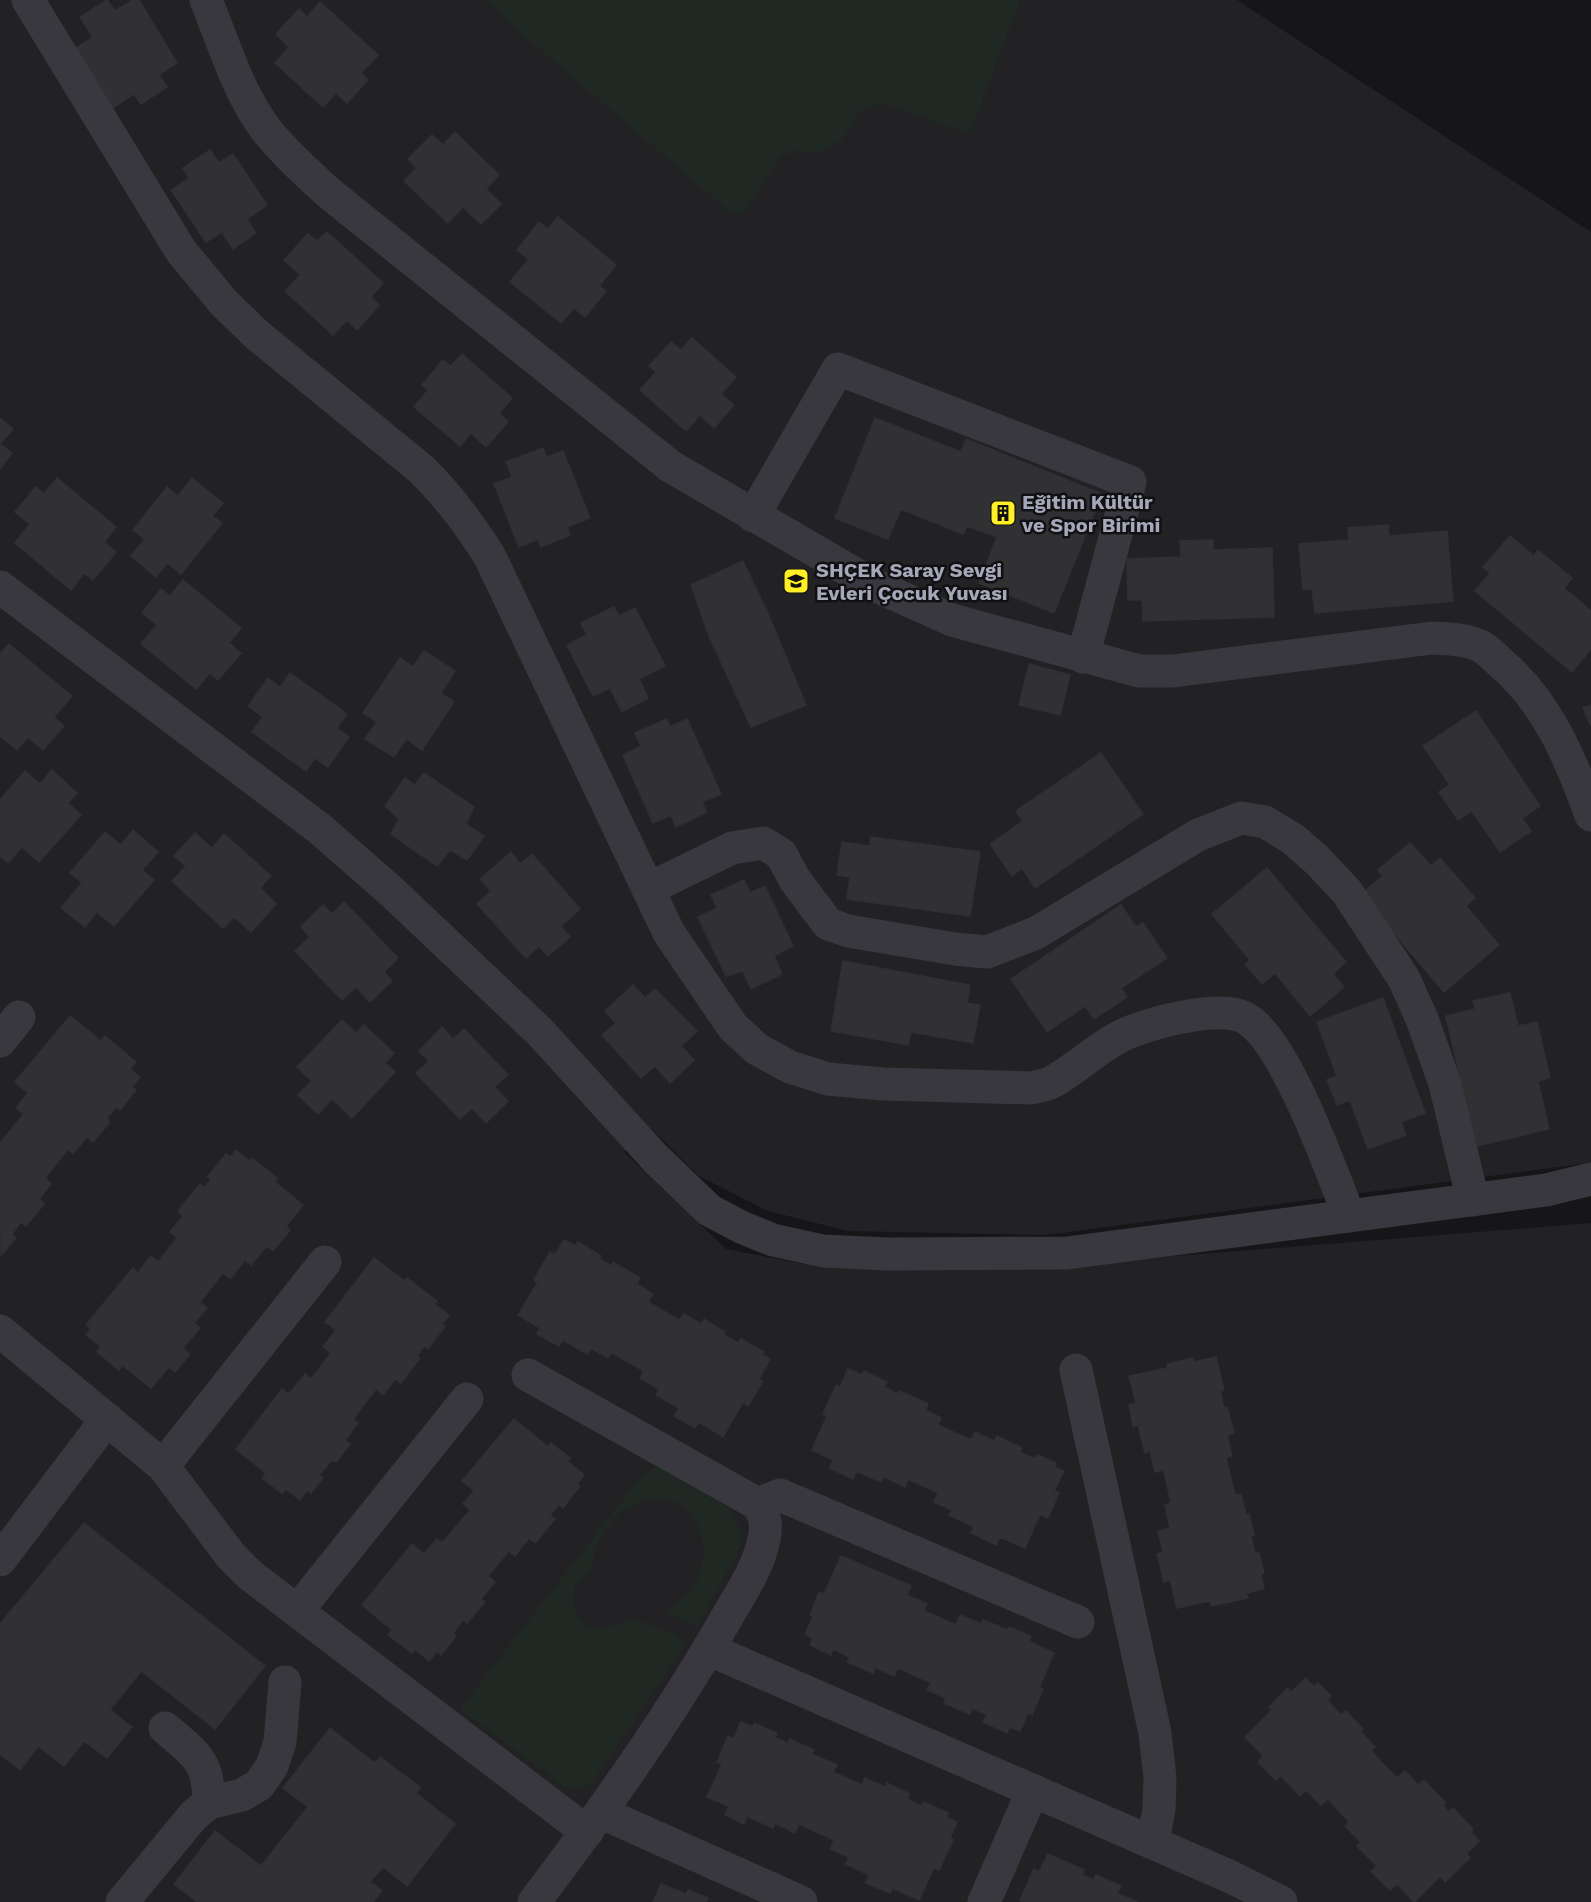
<svg xmlns="http://www.w3.org/2000/svg" width="1591" height="1902" font-family="'Work Sans',sans-serif">
<style>
.built{fill:#222225}
.green{fill:#1f2823}
.building{fill:#313134;stroke:#312f34;stroke-width:1.5}
.lines{fill:none;stroke-linecap:round;stroke-linejoin:round}
.minor{stroke:#39383f;stroke-width:33}
.labels{text-anchor:middle;dominant-baseline:central;stroke-width:5;stroke-linejoin:round;paint-order:stroke}
.poi-label{font-size:20px;font-weight:bold;fill:#a6a7b9;stroke:#111113;text-anchor:start}
</style>
<rect width="100%" height="100%" fill="#161618"/>
<!-- built -->
<path class="built" d="M0 0H1237L1591 232V1165L1589 1163 1046 1235 848 1231 768 1211 699 1176 651 1129 624 1152 726 1249 820 1267 999 1270 1591 1223V1902H0Z"/>
<!-- green -->
<g class="green">
<path d="M489 0H1020L972 129 964 132 879 102 860 111 842 140 817 153 797 150 780 157 744 213 729 211 506 20Z"/>
<path d="M658 1466C691 1484 750 1503 739 1550L697 1628 666 1612C675 1605 686 1597 693 1587 717 1551 698 1487 647 1501 634 1504 624 1508 615 1518 608 1526 599 1538 595 1548 592 1555 594 1564 591 1571 588 1577 581 1577 577 1582 570 1593 573 1613 581 1621 598 1639 619 1619 638 1621 648 1622 658 1629 667 1633L671 1631 686 1644 591 1784C583 1790 573 1789 564 1786L460 1709 643 1474Z"/>
</g>
<!-- building -->
<g class="building">
<path d="M107 0 115 11 133 0H139L177 63 159 75 167 87 141 104 134 94 113 108 75 49 93 37 80 17Z"/>
<path d="M320 2 378 55 361 73 368 80 347 103 336 93 323 107 275 63 289 47 276 34 299 9 307 17Z"/>
<path d="M455 132 499 175 486 189 501 204 481 224 463 207 448 223 404 181 417 168 408 159 432 135 443 145Z"/>
<path d="M210 150 219 163 233 154 267 205 247 219 256 233 233 249 222 232 206 242 171 190 189 178 183 168Z"/>
<path d="M558 217 616 265 599 286 606 291 585 317 574 308 561 323 510 282 529 259 517 250 539 222 548 229Z"/>
<path d="M327 232 383 283 371 297 379 305 357 330 347 320 333 335 285 291 300 275 284 260 308 234 317 241Z"/>
<path d="M692 338 736 377 721 394 734 405 714 428 700 415 686 431 640 390 656 372 649 366 671 342 681 350Z"/>
<path d="M462 354 512 398 499 413 508 422 486 447 471 433 460 446 414 407 428 390 422 385 443 360 451 366Z"/>
<path d="M0 418 13 429 0 444 12 453 0 469Z"/>
<path d="M875 418 961 452 966 439 1102 494 1054 613 979 583 997 537 967 526 963 534 901 509 888 539 835 518Z"/>
<path d="M543 448 547 457 563 451 590 518 567 527 570 535 541 547 538 539 519 547 494 484 512 477 506 462Z"/>
<path d="M57 478 116 527 104 542 116 552 93 580 84 573 71 590 15 543 30 524 15 512 36 487 44 494Z"/>
<path d="M192 478 223 503 212 516 222 523 181 574 167 563 156 577 131 556 145 539 133 530 167 487 178 496Z"/>
<path d="M1388 525 1389 536 1447 531 1453 601 1315 613 1312 589H1303L1299 544 1349 540 1348 528Z"/>
<path d="M1510 536 1534 556 1538 550 1572 578 1564 588 1591 611V649L1572 672 1475 591 1490 573 1483 567Z"/>
<path d="M1213 540V550L1272 548 1274 617 1143 621 1142 600H1128L1127 559 1181 557 1180 541Z"/>
<path d="M743 561 769 616 806 705 751 727 709 636 691 585Z"/>
<path d="M183 580 241 628 229 643 241 653 218 680 210 673 196 689 141 644 157 625 142 613 161 589 170 596Z"/>
<path d="M614 607 619 616 635 608 665 666 639 679 648 698 622 712 610 688 593 696 567 645 587 635 581 623Z"/>
<path d="M9 644 72 696 54 717 64 726 43 750 28 737 17 750 0 736V654Z"/>
<path d="M424 651 455 671 441 693 454 702 422 750 406 739 394 757 365 739 377 722 363 713 400 658 413 667Z"/>
<path d="M1029 664 1070 675 1060 715 1019 705Z"/>
<path d="M290 673 347 714 337 728 349 737 328 767 315 758 306 771 252 732 263 717 248 706 268 678 280 687Z"/>
<path d="M1591 705V726L1583 708Z"/>
<path d="M1476 711 1540 806 1522 818 1531 831 1500 852 1472 811 1458 820 1439 792 1450 785 1423 746Z"/>
<path d="M667 719 670 727 687 719 721 794 702 802 707 812 676 827 671 815 653 823 623 755 641 746 635 733Z"/>
<path d="M1101 753 1143 814 1035 888 1022 868 1012 876 990 844 1023 821 1016 811Z"/>
<path d="M52 770 77 793 68 803 81 815 39 862 22 847 8 863 0 856V800L25 771 40 784Z"/>
<path d="M424 773 474 807 466 824 484 836 467 860 450 850 437 866 391 834 399 819 385 806 405 778 415 785Z"/>
<path d="M133 830 158 852 142 870 154 880 114 926 97 912 85 927 61 908 82 883 70 873 105 832 121 845Z"/>
<path d="M195 833 212 848 224 834 271 876 260 888 276 904 251 932 234 917 223 928 172 881 186 866 174 856Z"/>
<path d="M871 837 980 852 970 916 847 899 850 877 837 875 842 842 870 846Z"/>
<path d="M1410 843 1431 866 1440 858 1475 898 1466 906 1499 945 1444 992 1361 894 1383 876 1378 870Z"/>
<path d="M511 852 520 864 532 854 580 909 561 926 570 937 548 956 539 946 526 958 477 904 491 891 480 879Z"/>
<path d="M1267 868 1346 962 1333 974 1344 987 1310 1016 1275 973 1262 984 1245 964 1250 960 1212 914Z"/>
<path d="M744 880 750 893 765 886 793 946 774 956 782 974 751 989 743 971 726 976 698 917 717 908 711 895Z"/>
<path d="M344 902 398 958 384 972 392 981 370 1002 356 987 342 1000 295 951 310 937 301 927 323 905 332 914Z"/>
<path d="M1121 905 1136 927 1143 923 1167 958 1121 988 1127 997 1094 1019 1085 1006 1047 1032 1011 979Z"/>
<path d="M843 961 970 985 967 1003 980 1005 973 1043 911 1032 908 1045 831 1031Z"/>
<path d="M633 985 645 998 655 989 697 1031 681 1046 694 1060 670 1083 655 1066 641 1078 602 1035 616 1023 605 1011Z"/>
<path d="M1510 993 1518 1026 1537 1022 1550 1078 1538 1081 1549 1129 1476 1146 1446 1016 1475 1009 1473 1001Z"/>
<path d="M1383 998 1425 1113 1401 1122 1406 1135 1368 1149 1350 1100 1337 1105 1327 1080 1337 1076 1317 1022Z"/>
<path d="M70 1016 101 1041 105 1036 136 1062 130 1069 140 1077 132 1087 136 1090 120 1110 116 1107 107 1118 110 1122 93 1142 87 1137 73 1154 68 1149 45 1178 51 1184 39 1199 44 1204 26 1226 21 1222 12 1234 16 1238 1 1255 0 1143 24 1114 16 1108 28 1093 15 1082Z"/>
<path d="M342 1020 356 1033 364 1025 394 1053 385 1063 395 1072 352 1118 332 1099 318 1114 298 1095 312 1081 297 1067Z"/>
<path d="M442 1027 453 1039 464 1029 508 1075 494 1087 508 1101 486 1123 472 1108 460 1119 416 1073 429 1061 419 1051Z"/>
<path d="M236 1150 250 1161 252 1158 277 1178 275 1182 303 1205 286 1226 290 1230 273 1251 267 1246 251 1265 245 1260 230 1279 223 1273 200 1302 207 1308 194 1323 200 1328 183 1348 190 1354 175 1372 169 1367 151 1388 122 1365 119 1370 97 1352 101 1347 86 1335 91 1329 86 1325 133 1268 138 1273 151 1256 158 1262 177 1238 170 1232 183 1216 178 1211 200 1184 204 1188 211 1179 208 1176 226 1154 231 1157Z"/>
<path d="M564 1240 575 1246 578 1242 601 1256 599 1259 611 1266 613 1262 640 1278 637 1284 653 1294 648 1302 679 1320 684 1314 701 1324 704 1319 725 1332 724 1335 738 1343 741 1339 764 1352 762 1355 770 1359 759 1379 763 1381 748 1406 743 1402 723 1437 699 1422 695 1428 674 1416 679 1408 656 1395 659 1389 640 1378 644 1371 612 1353 608 1358 591 1348 587 1354 563 1340 559 1346 537 1334 540 1328 518 1315 538 1282 534 1280 550 1252 555 1255Z"/>
<path d="M374 1258 405 1281 407 1278 437 1301 434 1304 449 1315 442 1324 445 1326 428 1349 424 1346 417 1356 420 1358 401 1383 395 1379 383 1395 376 1389 353 1419 358 1423 345 1440 350 1444 336 1462 332 1460 319 1475 323 1478 311 1493 307 1490 300 1500 286 1489 282 1493 262 1478 266 1473 236 1449 282 1389 289 1394 305 1374 311 1379 331 1353 323 1347 336 1330 325 1322Z"/>
<path d="M1216 1357 1224 1390 1220 1391 1224 1408 1227 1407 1234 1433 1227 1435 1232 1456 1226 1458 1235 1495 1241 1494 1246 1515 1249 1514 1254 1535H1251L1255 1554 1259 1553 1264 1573 1261 1574 1264 1589 1246 1593 1248 1598 1211 1606 1210 1601 1177 1608 1170 1580 1164 1582 1157 1554 1163 1552 1158 1531 1170 1528 1165 1505 1171 1503 1164 1470 1155 1472 1150 1451 1145 1453 1138 1425 1133 1426 1129 1405 1136 1403 1129 1376 1167 1368V1364L1193 1358 1194 1362Z"/>
<path d="M848 1369 862 1375 864 1371 887 1382 884 1387 898 1394 900 1391 928 1404 926 1410 941 1418 938 1425 971 1440 975 1432 994 1441 997 1436 1022 1448 1020 1452 1035 1459 1037 1455 1056 1463 1055 1467 1064 1471 1054 1491 1059 1493 1048 1518 1040 1514 1025 1548 1000 1537 996 1545 971 1533 974 1527 949 1515 952 1510 934 1502 938 1493 908 1479 905 1487 884 1477 881 1482 857 1471 853 1479 830 1468 833 1460 812 1450 827 1416 823 1414 836 1385 840 1387Z"/>
<path d="M514 1419 548 1447 551 1443 570 1458 568 1461 584 1475 577 1484 580 1486 563 1508 559 1505 550 1515 555 1519 535 1543 529 1538 515 1556 509 1551 488 1576 495 1582 481 1599 485 1602 467 1623 463 1620 453 1633 456 1636 441 1655 437 1651 429 1661 415 1649 412 1653 388 1635 392 1630 362 1605 412 1544 424 1554 437 1539 442 1543 470 1510 463 1504 474 1491 462 1481Z"/>
<path d="M84 1523 265 1666 215 1729 141 1671 110 1710 132 1727 107 1758 84 1741 64 1766 38 1746 20 1770 0 1754V1624Z"/>
<path d="M841 1556 911 1586 907 1595 927 1604 924 1611 956 1625 960 1615 981 1624 983 1620 1008 1630 1009 1627 1031 1636 1029 1641 1054 1653 1039 1688 1043 1689 1032 1715 1028 1713 1020 1731 1009 1727 1007 1733 983 1722 987 1715 972 1708 970 1714 944 1703 946 1698 927 1690 931 1683 898 1668 894 1676 875 1667 873 1673 847 1662 850 1657 833 1649 831 1655 810 1645 813 1638 805 1634 813 1616 810 1615 819 1592 824 1594Z"/>
<path d="M1306 1678 1314 1687 1318 1683 1331 1696 1327 1700 1341 1715 1346 1711 1363 1729 1360 1731 1375 1747 1371 1751 1397 1778 1405 1771 1418 1785 1424 1780 1446 1803 1443 1806 1449 1812 1453 1808 1473 1829 1471 1832 1479 1841 1466 1854 1470 1858 1445 1882 1440 1876 1414 1902 1397 1884 1390 1890 1371 1871 1377 1866 1357 1846 1361 1842 1345 1826 1349 1822 1328 1799 1321 1805 1306 1790 1300 1796 1281 1776 1276 1780 1258 1762 1263 1756 1245 1737 1272 1710 1269 1707 1288 1688 1291 1692Z"/>
<path d="M741 1722 753 1727 754 1723 777 1733 775 1738 788 1743 790 1739 814 1750 812 1754 837 1765 833 1772 862 1785 865 1778 885 1787 887 1783 910 1794 907 1799 922 1806 924 1802 948 1813 947 1817 957 1822 950 1838 953 1840 939 1870 934 1868 919 1900 892 1888 890 1893 866 1883 869 1875 846 1864 849 1857 830 1849 834 1840 799 1824 795 1833 775 1823 773 1828 747 1816 744 1824 725 1815 729 1806 707 1797 722 1764 717 1762 728 1736 733 1739Z"/>
<path d="M330 1728 375 1763 380 1757 420 1787 416 1793 455 1824 407 1886 383 1867 370 1882 382 1891 373 1902H198L174 1884 215 1831 261 1866 308 1807 283 1788Z"/>
<path d="M1048 1854 1084 1870 1082 1875 1094 1880 1096 1875 1121 1886 1117 1893 1137 1902H1024L1020 1900 1034 1869 1039 1872Z"/>
<path d="M661 1884 686 1894 688 1890 708 1898 706 1902H653Z"/>
</g>
<g class="lines">
<!-- minor -->
<g class="minor">
<path d="M28 0 181 251 224 303 256 334 421 469C448 495 468 523 489 555L648 889 732 848 763 843 781 854 795 880 828 924 848 931 955 949 987 952 1036 933 1198 835 1241 818 1265 822 1293 839 1318 861 1347 892 1404 979 1422 1019 1445 1084 1473 1200"/>
<path d="M206 0C224 44 238 93 267 131 286 154 308 174 330 194L670 466 874 585 952 620 1139 671H1173L1432 638C1449 639 1467 639 1482 647 1489 651 1496 659 1503 665 1548 704 1571 760 1591 815"/>
<path d="M753 516 838 369 1130 482 1083 657"/>
<path d="M0 587 320 829 393 893 540 1032 655 1158 709 1210 741 1227 773 1240 823 1251 887 1254 1067 1253 1546 1190 1591 1179"/>
<path d="M648 889 669 933 733 1027 757 1049 790 1067 828 1079 883 1084 1032 1088C1039 1086 1048 1085 1054 1081 1082 1065 1104 1041 1135 1030 1160 1021 1223 1004 1247 1019 1286 1043 1331 1170 1349 1216"/>
<path d="M0 1041 19 1017"/>
<path d="M0 1331 163 1466 231 1556 250 1575 587 1832"/>
<path d="M1076 1370 1155 1733 1160 1778 1159 1809 1153 1843"/>
<path d="M528 1375 758 1504C765 1516 767 1525 764 1539 758 1570 738 1597 723 1624 667 1721 602 1813 534 1902"/>
<path d="M163 1466 325 1262"/>
<path d="M758 1504 780 1495 1078 1622"/>
<path d="M0 1560 107 1419"/>
<path d="M297 1611 467 1399"/>
<path d="M708 1649 1231 1877 1281 1902"/>
<path d="M165 1728C195 1754 209 1760 209 1803"/>
<path d="M602 1813 801 1902"/>
<path d="M122 1902 194 1815 209 1803 242 1795 259 1785 272 1766 280 1742 285 1682"/>
<path d="M984 1902 1033 1790"/>
</g>
</g>
<!-- icons -->
<defs>
<g id="building-square" transform="scale(1.35)"><rect x="-9" y="-9" width="18" height="18" rx="4" fill="#ffef27" stroke="#111113"/><path d="M-4-6H4V6H1V3H-1V6H-4ZM-2.5-4.3h1.7v1.8h-1.7ZM.8-4.3h1.7v1.8H.8ZM-2.5-1h1.7V.8h-1.7ZM.8-1h1.7V.8H.8Z" fill="#111"/></g>
<g id="school-square" transform="scale(1.35)"><rect x="-9" y="-9" width="18" height="18" rx="4" fill="#ffef27" stroke="#111113"/><path d="M0-5L7-2L0 1L-7-2ZM-4 1L0 2.5L4 1V4Q0 6-4 4Z" fill="#111"/></g>
</defs>
<g fill-rule="evenodd">
<use href="#building-square" x="1003" y="513"/>
<use href="#school-square" x="796" y="581"/>
</g>
<g class="labels">
<!-- poi labels -->
<g class="poi-label">
<text x="1022" y="502">Eğitim Kültür<tspan x="1022" dy="23">ve Spor Birimi</tspan></text>
<text x="816" y="570">SHÇEK Saray Sevgi<tspan x="816" dy="23">Evleri Çocuk Yuvası</tspan></text>
</g>
</g>
</svg>
